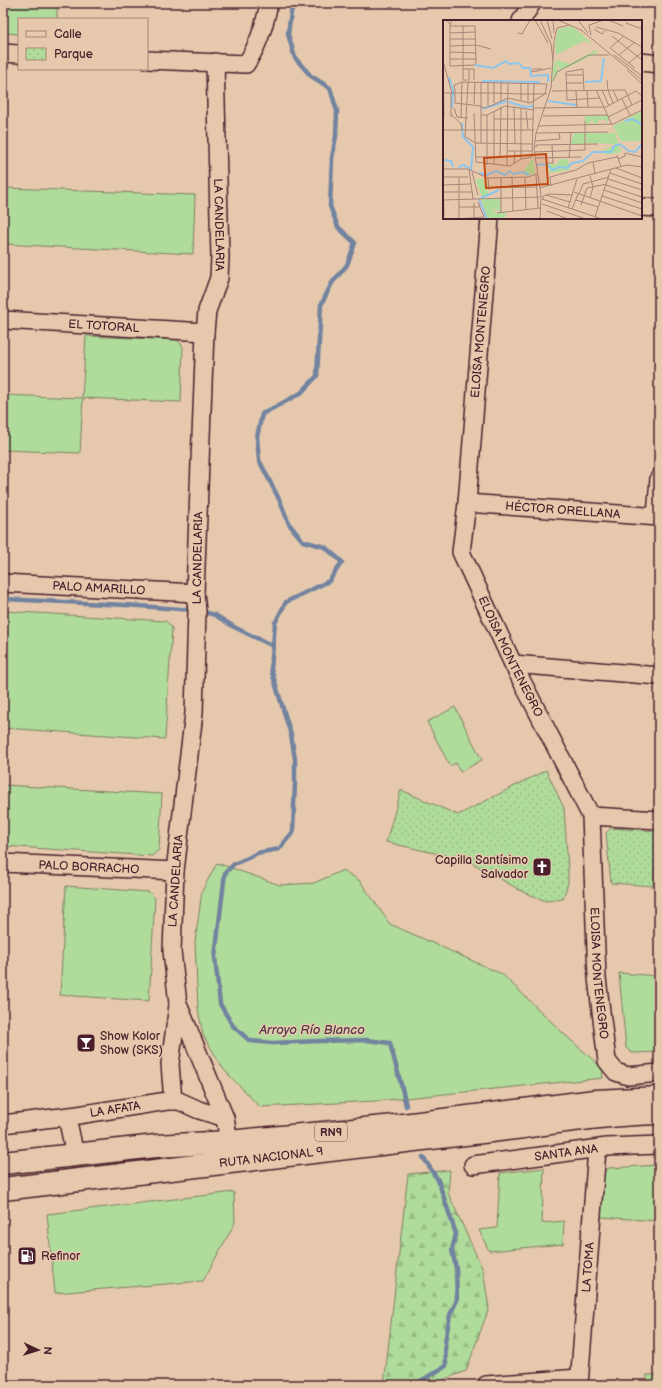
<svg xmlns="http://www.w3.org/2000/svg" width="662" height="1388" font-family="'Balsamiq Sans',sans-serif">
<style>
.grass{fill:#afdc9a;stroke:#7c7e62}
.forest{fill:url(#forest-firs);stroke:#7c7e62}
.park{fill:url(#park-dots);stroke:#7c7e62}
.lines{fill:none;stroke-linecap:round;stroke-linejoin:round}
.stream{stroke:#72839f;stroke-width:4.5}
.street-casing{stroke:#4a1f2b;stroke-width:20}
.primary-casing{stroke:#4a1f2b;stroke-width:25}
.street{stroke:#e6c9ad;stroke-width:17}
.primary{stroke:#e6c9ad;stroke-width:22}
.labels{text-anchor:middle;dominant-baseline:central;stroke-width:3;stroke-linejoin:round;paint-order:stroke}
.shield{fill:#e6c9ad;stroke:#795252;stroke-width:1}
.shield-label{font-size:11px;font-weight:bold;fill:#4a1f2b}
.street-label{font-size:12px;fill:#4a1f2b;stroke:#e6c9ad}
.poi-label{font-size:12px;fill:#4a1f2b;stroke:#e6c9ad;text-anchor:start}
.water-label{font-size:13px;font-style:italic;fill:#543848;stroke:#e6c9ad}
.inset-river{fill:none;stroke:#8dc6ec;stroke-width:2}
.inset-road{fill:none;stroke:#a88579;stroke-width:1}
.view{fill:#c04a14;fill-opacity:0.15;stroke:#c04a14;stroke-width:2}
.inset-edge{fill:none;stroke:#4a1f2b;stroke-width:2}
</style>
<defs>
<pattern id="forest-firs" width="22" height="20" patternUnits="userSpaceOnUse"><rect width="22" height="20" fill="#afdc9a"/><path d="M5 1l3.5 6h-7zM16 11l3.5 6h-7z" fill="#98bc85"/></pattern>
<pattern id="park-dots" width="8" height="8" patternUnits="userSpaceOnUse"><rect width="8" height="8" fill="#afdc9a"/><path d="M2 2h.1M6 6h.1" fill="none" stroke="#98bc85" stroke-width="1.8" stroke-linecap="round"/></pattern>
</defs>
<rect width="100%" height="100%" fill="#e6c9ad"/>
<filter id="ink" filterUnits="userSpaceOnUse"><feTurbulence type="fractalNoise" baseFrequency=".025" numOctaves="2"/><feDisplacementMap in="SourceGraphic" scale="8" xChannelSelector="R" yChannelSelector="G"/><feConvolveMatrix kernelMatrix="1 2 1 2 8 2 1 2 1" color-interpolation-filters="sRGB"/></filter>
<g filter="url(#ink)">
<!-- grass -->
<g class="grass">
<path d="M3 3H57V19H19V34L3 33Z"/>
<path d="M6 188 195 195 193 254 3 244Z"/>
<path d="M86 336 177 340 183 346 181 402 83 398 80 453 3 450V395L82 398Z"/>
<path d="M3 611 166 621 172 628 165 739 3 728Z"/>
<path d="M455 707 482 760 460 772 456 763 450 766 427 722Z"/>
<path d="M3 785 162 794 159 850 152 856 3 846Z"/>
<path d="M217 863 280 885 314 883 343 870 360 881 390 924 502 974 563 1033 602 1068 603 1078 376 1101 260 1107 224 1070 203 1035 198 1009 195 942 202 891Z"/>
<path d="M66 886 149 892 155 898 149 1001 60 995Z"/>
<path d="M619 973 659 976V1052L632 1053 626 1048Z"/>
<path d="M659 1165V1221L601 1217 603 1173 609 1168Z"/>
<path d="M544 1168 542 1223 564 1221 563 1244 489 1251 479 1230 497 1228 500 1173Z"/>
<path d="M234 1192 235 1223 203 1281 55 1293 47 1214Z"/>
<rect x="647" y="1375" width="12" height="10"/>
</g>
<!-- forest -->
<path class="forest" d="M450 1170 448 1193 483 1270 489 1308 466 1371 431 1384 384 1385 408 1174Z"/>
<!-- park -->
<g class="park">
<path d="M546 770 564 808 568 868V883L563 899 546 901 523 892 469 861 386 842 401 790 458 815Z"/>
<path d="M611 828 658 831 653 886 611 883 606 833Z"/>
</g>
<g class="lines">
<!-- stream -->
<g class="stream">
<path d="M294 3 291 12 288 34 295 58 311 76 330 88 337 111 336 136 332 158 330 206 338 227 355 243 347 265 332 283 321 305 317 376 301 393 262 414 257 437 259 460 280 501 289 524 303 541 325 547 342 562 329 581 286 602 275 623 271 669 291 735 295 759V782L293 832 279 849 257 853 250 857 234 864 225 873 215 957 220 1004 233 1026 250 1041 273 1043 319 1041 367 1040 390 1043C395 1064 402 1085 406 1106"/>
<path d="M3 599 125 605 193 610"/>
<path d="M200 611 215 615 234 627 273 646"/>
<path d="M414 1385 446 1366 445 1342 450 1315 457 1300 456 1268 452 1250 456 1234 438 1180 423 1157"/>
</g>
<!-- street casing -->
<g class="street-casing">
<g id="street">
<path d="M521 21 532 3"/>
<path d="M3 53 19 54"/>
<path d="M147 60 246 64C258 46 265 24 269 3"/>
<path id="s1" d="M215 62 220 257 219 278 207 311 205 332 195 593 197 611 194 713 175 871 172 951 178 1004 225 1118 229 1142"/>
<path d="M641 62 659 64"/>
<path d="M641 207 659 208"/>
<path id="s2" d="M490 218 467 503 461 552 513 664 591 816 597 978 607 1061 616 1072 628 1076 659 1073"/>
<path id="s3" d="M3 320 205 332"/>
<path id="s4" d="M467 503 659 517"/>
<path d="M656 516 659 478"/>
<path id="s5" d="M3 583 195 593"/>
<path d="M513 664 659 676"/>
<path d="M591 816 659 820"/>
<path id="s6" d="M3 863 175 871"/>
<path d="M173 1101 170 1064 178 1005"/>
<path d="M67 1117 75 1155"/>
<path id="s7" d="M3 1124 78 1115 167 1101H179L199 1110 225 1118"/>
<path id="s8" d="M473 1165 607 1147 659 1145"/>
<path d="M486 1385 579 1378"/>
<path id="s9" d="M579 1385 597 1149"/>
</g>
</g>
<!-- primary casing -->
<g class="primary-casing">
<g id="primary">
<path d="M3 1163 156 1146 229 1142 395 1126 595 1101 659 1098"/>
<path id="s10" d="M3 1189 524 1127C569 1120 613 1114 659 1113"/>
</g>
</g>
<!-- street -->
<use href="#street" class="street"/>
<!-- primary -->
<use href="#primary" class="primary"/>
</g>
</g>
<!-- icons -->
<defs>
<g id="church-square" transform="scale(1)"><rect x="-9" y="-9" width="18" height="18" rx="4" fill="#4a1f2b" stroke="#e6c9ad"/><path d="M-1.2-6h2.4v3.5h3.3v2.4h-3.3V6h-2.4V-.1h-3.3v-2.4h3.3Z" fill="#fff"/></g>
<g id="bar-square" transform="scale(1)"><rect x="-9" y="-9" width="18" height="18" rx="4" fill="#4a1f2b" stroke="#e6c9ad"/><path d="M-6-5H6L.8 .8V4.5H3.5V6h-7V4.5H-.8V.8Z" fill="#fff"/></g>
<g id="fuel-square" transform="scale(1)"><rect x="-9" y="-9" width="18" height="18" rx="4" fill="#4a1f2b" stroke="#e6c9ad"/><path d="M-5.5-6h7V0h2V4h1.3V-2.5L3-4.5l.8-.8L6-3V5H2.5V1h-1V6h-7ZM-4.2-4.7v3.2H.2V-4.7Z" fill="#fff"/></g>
</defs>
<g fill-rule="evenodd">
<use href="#church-square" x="542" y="867"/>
<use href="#bar-square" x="86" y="1043"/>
<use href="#fuel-square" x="27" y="1256"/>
</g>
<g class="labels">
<!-- shield labels -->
<rect class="shield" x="315" y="1123" width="32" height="18" rx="3"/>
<g class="shield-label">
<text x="331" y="1132">RN9</text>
</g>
<!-- street labels -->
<g class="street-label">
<text stroke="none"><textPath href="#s1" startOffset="163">LA CANDELARIA</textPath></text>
<text stroke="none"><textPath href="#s3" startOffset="101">EL TOTORAL</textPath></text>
<text transform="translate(481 332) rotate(-85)">ELOISA MONTENEGRO</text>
<text stroke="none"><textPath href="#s4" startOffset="96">HÉCTOR ORELLANA</textPath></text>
<text transform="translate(198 558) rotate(-89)">LA CANDELARIA</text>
<text stroke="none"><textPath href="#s5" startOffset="96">PALO AMARILLO</textPath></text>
<text stroke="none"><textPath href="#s2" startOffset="451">ELOISA MONTENEGRO</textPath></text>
<text stroke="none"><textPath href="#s6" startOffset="86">PALO BORRACHO</textPath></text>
<text transform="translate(176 881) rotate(-86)">LA CANDELARIA</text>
<text stroke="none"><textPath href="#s2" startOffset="787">ELOISA MONTENEGRO</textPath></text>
<text stroke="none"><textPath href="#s7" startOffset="113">LA AFATA</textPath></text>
<text stroke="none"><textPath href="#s8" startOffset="94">SANTA ANA</textPath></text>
<text stroke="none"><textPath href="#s10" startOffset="270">RUTA NACIONAL 9</textPath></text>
<text stroke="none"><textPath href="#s9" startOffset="118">LA TOMA</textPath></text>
</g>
<!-- poi labels -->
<g class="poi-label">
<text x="528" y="860" text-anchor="end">Capilla Santísimo<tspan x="528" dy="14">Salvador</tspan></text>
<text x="100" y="1036">Show Kolor<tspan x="100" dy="14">Show (SKS)</tspan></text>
<text x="41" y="1256">Refinor</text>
</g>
<!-- water labels -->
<g class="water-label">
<text x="312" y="1030">Arroyo Río Blanco</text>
</g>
</g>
<!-- overview -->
<g transform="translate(443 20)">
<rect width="199" height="199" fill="#e6c9ad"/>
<path d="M129 6 149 23 141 21 113 35 112 22 115 9ZM153 30 154 33 115 52 109 63 111 36 112 46 116 50 118 49 112 44 114 40 126 44ZM199 91V121H178L170 106ZM164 95 166 100 164 104 163 100H155V104H151V101H147V104H144L142 101V96ZM131 113H142V124H128ZM143 113H172L178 132 163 135 161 130 174 124 143 123ZM90 138 92 153 83 156 81 150ZM116 139H125L127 150 107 153 104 144H115ZM32 159H42L40 164 45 165V168H41L45 171V177H39Z" fill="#afdc9a"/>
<path d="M38 179H57L58 192 48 188 53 193 64 192 61 199H45Z" fill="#afdc9a"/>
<path class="inset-river" d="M32 45 50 48 63 41 66 44 76 43 80 48H87L88 56 105 55V62M6 57 10 70 9 88M39 61 97 62M142 62 158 61 161 38M105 81 133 85M66 82 82 87 90 86M39 89 64 81M182 101 189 99 199 104M19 103 20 117 30 127 28 150M0 140 8 141 10 147M94 145 103 144 110 150 116 147 124 148 129 143 140 141 150 132H168L171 126 177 124 186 131 192 132 199 124M15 148 20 145 26 148M36 153 44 155 53 151 62 155 67 151 70 154 80 152 86 155M38 178 56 170M36 179 44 199"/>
<path class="inset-road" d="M4 0 8 6H32L33 44M9 0 7 6V46L32 45M92 0 105 23M97 0 108 24 110 40M104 0 109 19M110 0 111 13M115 0 138 10 199 60M135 0 145 13M165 0 180 6M183 3 199 9M20 6V60H24M153 7 175 13 199 27M151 9 159 14 162 11M7 13 32 12M75 13 79 14 87 0M148 15 146 5 161 0M169 16 199 40M181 16 167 28 192 48M7 19H33M111 21 114 8 126 5M7 26 33 25 48 29M7 32 33 33M171 35 199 56M176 35 192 22M7 39H33M0 41 9 73M186 43 199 32M20 49H31V60M99 49H90L89 52 108 48M184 50 199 64M0 51 1 97M123 55H140M164 60 165 70 170 83M110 61 114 52 146 35H166M25 62 22 117 33 123 89 124M26 62V49M123 63H140M153 70 169 105M159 70 166 86M170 70 175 81M109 71 182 70 189 85M133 71 134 88M141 71 140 49 123 52 124 80 157 78M144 71 145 87M0 73H51L78 74H102L104 64 19 62 11 65 12 70V83L38 86M8 73V97M179 79 187 95M78 80V63M58 81V62M85 82V63M51 83V62M31 84 32 62M45 86V62M38 87 43 88 65 78 87 83 104 73M71 87 72 123M11 88 14 97 25 98M91 88 161 87M161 88 193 71 199 76M83 91 85 109M31 93 33 142 67 146 78 139 89 137 91 63M8 94 18 104 19 110M38 95H44L62 86 91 90M100 96 164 95M165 97 199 80M18 98 19 62M51 99H91M95 106 170 104 199 90M0 110H91M93 113 165 112M92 121 117 119 116 113M38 123V62M93 128V125L155 124M65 131H89M91 132 142 130V101M174 135 178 147M32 137H64M57 137 58 87M93 138 138 137M103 138 104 143H110L109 125M126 138 128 113M78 139V88M175 139 182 136V133L199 137M150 142 152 154M71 143 72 131M44 145V95M51 145V91M64 145 65 63M173 148 199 158M0 149H25L45 158 85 157 94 154M0 149 1 197M26 149 30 179M29 152 35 175M167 153 199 164M93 154 95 188M0 157H25M16 157V198M69 157 70 191M82 157 83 190M45 158 46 170M58 158V192M165 159 199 170M0 165 28 164M163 165 199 177M108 166 107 157 133 150 145 143 174 137M46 168 94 167M96 168 184 145 199 147M161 170 199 183M0 172H30M131 172 199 196M136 174 140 164 166 157M103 175 127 182M159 176 199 189M147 178 150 167 147 156M99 179 159 199M0 180 97 177M100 180V176L106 174 130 175M133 180 155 187M31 183V198M99 184 143 199M138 185 144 168 164 164M16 187H37M125 188 134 159M129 189 135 174M104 191 125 199M54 193 97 188M152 197 168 149M12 199 41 197 35 182M97 199 98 175 91 129 93 113 108 68 111 22"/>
<path class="view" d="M103 134 105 164 43 168 41 138Z"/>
<rect width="199" height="199" class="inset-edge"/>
</g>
<!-- margin -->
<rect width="662" height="1388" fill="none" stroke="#e6c9ad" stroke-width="16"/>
<rect x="8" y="8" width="646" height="1372" fill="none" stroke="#4a1f2b" stroke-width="1.5" filter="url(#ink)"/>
<!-- legend -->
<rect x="18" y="18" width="130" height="52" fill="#e6c9ad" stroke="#a88579"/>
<rect x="26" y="31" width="20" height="6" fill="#e6c9ad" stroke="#a88579"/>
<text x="54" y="38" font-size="12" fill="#4a1f2b">Calle</text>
<rect x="26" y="48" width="20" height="12" fill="url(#park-dots)" stroke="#a88579"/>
<text x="54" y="58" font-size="12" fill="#4a1f2b">Parque</text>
<!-- north arrow -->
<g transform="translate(38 1350) rotate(94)" stroke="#e6c9ad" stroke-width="3" paint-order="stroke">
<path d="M0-3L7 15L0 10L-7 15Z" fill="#4a1f2b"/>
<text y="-6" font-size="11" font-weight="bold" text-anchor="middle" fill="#4a1f2b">N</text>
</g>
</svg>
